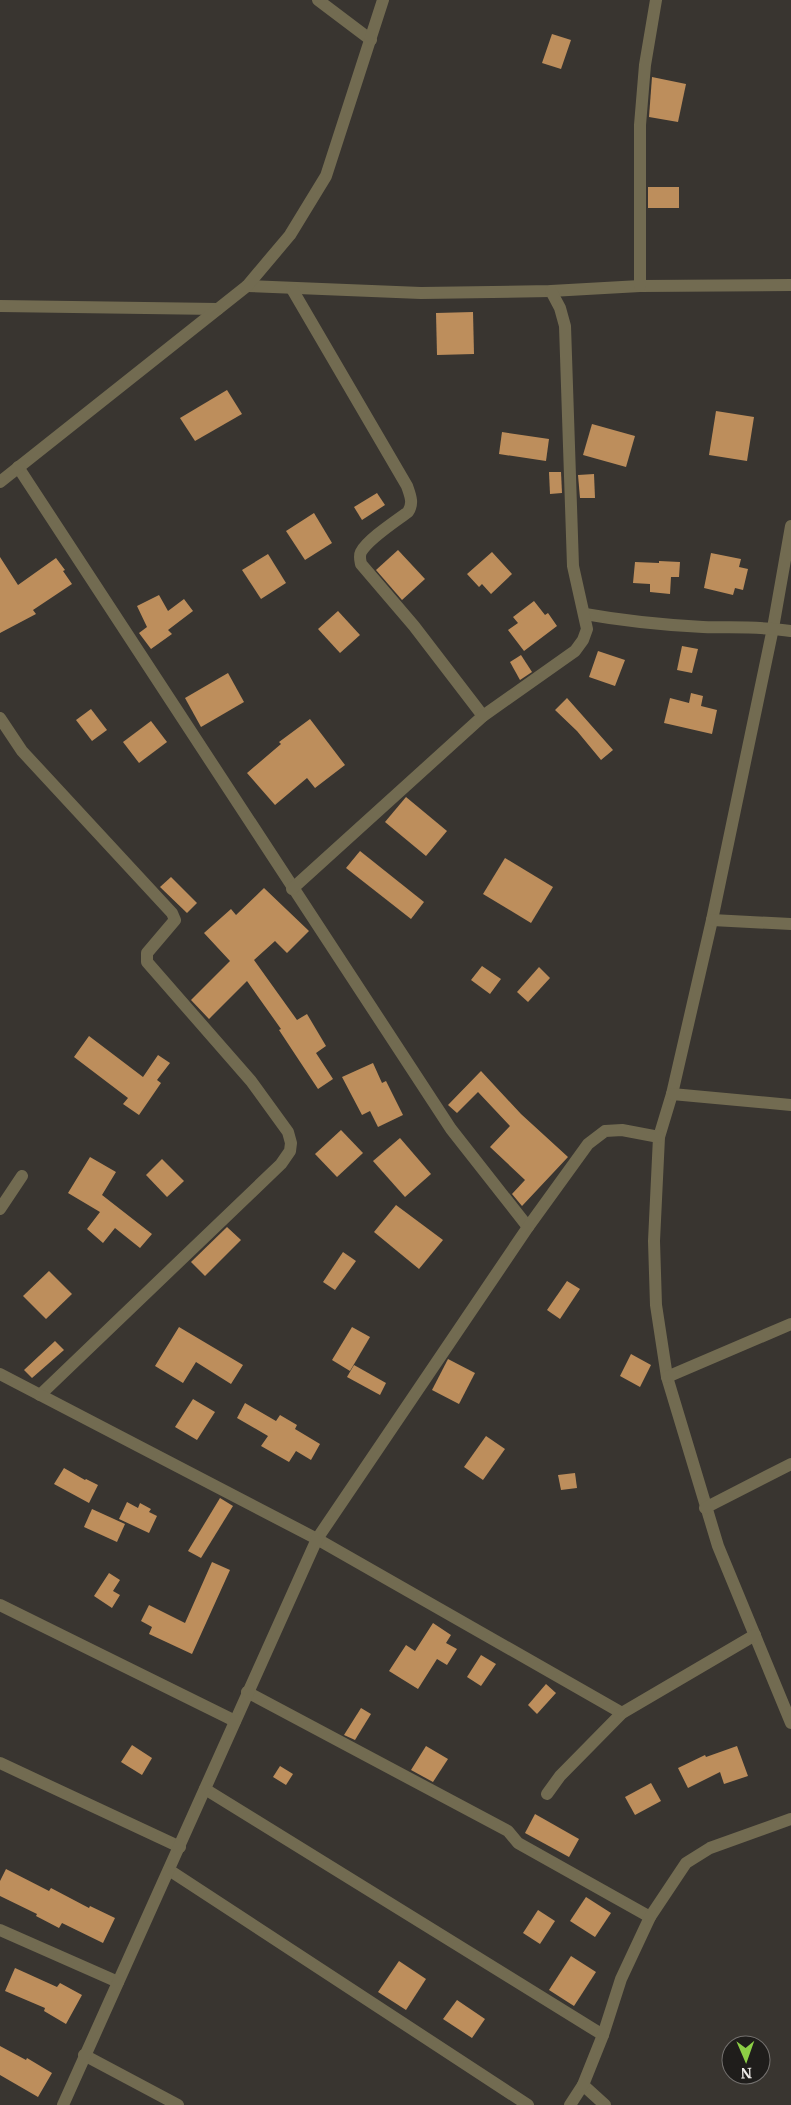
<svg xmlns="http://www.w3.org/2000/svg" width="791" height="2105" font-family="Merriweather,serif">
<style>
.building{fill:#bd8e5c}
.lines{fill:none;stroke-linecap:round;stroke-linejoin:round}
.minor{stroke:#726b51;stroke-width:12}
</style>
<rect width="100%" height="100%" fill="#393530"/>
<!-- building -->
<g class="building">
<path d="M552 34 571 40 561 69 542 63Z"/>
<path d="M652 77 686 84 678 122 649 117Z"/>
<rect x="648" y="187" width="31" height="21"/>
<path d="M473 312 474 354 437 355 436 313Z"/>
<path d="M227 390 242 414 195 441 180 418Z"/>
<path d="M716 411 754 417 747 461 709 455Z"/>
<path d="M592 424 635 436 626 467 583 455Z"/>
<path d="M502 432 549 439 546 461 499 454Z"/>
<path d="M549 472H561L562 493 550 494Z"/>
<path d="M594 474 595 498H580L578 475Z"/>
<path d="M377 493 385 505 362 520 354 507Z"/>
<path d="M314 513 332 543 305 560 286 531Z"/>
<path d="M398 550 425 579 402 600 376 570Z"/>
<path d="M492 552 512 574 491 594 482 584 479 587 467 574Z"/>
<path d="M711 553 741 559 739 567 748 569 743 590 735 588 733 595 704 588Z"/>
<path d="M268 554 286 583 261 599 242 570Z"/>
<path d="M0 557 18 585 56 558 65 570 63 571 72 584 33 610 36 614 0 633Z"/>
<path d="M659 561 680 562 679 577H671L670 594 650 592V584L633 583 635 562 659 563Z"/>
<path d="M159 595 168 611 184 599 193 611 168 630 172 634 151 649 139 633 147 627 137 606Z"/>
<path d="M534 601 545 615 548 613 557 626 524 651 508 630 518 623 513 617Z"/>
<path d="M338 611 360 635 340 653 318 629Z"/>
<path d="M682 646 698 649 692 673 677 670Z"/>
<path d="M598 651 625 660 615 686 589 677Z"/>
<path d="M521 655 532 672 520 680 510 662Z"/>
<path d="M228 673 244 702 201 727 185 698Z"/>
<path d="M691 693 703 696 701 706 717 710 712 734 664 723 670 698 689 703Z"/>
<path d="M567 698 613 750 601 760 577 731 555 710Z"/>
<path d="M91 709 107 730 92 741 76 720Z"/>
<path d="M310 719 345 765 315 788 307 778 275 805 247 773 281 744 279 742Z"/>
<path d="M151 721 167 742 139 763 123 742Z"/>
<path d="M406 797 447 831 426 856 385 822Z"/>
<path d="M360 851 424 902 411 919 346 868Z"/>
<path d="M505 858 553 887 531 923 483 894Z"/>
<path d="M171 877 197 903 187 913 160 887Z"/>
<path d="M264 888 309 931 287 953 275 941 254 960 297 1020 307 1014 326 1046 316 1053 333 1079 318 1089 279 1030 281 1029 247 981 209 1019 191 1000 230 961 204 933 231 909 236 915Z"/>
<path d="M482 966 501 979 490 994 471 980Z"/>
<path d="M539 967 550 978 528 1002 517 992Z"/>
<path d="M89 1036 143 1077 158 1055 170 1063 157 1080 161 1083 139 1115 123 1104 128 1098 74 1057Z"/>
<path d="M373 1063 382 1083 386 1081 403 1115 378 1127 370 1111 362 1115 342 1077Z"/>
<path d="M481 1071 521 1114 568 1157 522 1206 512 1194 525 1180 490 1147 510 1126 478 1092 457 1113 448 1105Z"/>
<path d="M341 1130 363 1153 337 1177 315 1154Z"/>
<path d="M400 1138 431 1174 405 1197 373 1161Z"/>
<path d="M90 1157 116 1172 102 1195 152 1234 140 1248 115 1228 103 1243 87 1229 100 1212 68 1193Z"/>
<path d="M162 1159 184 1181 167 1197 146 1175Z"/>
<path d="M396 1205 443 1240 419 1269 374 1232Z"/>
<path d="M227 1227 241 1240 205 1276 191 1262Z"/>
<path d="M343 1252 356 1261 335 1290 323 1282Z"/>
<path d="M49 1271 72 1294 46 1319 23 1296Z"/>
<path d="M567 1281 580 1289 560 1319 547 1310Z"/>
<path d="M179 1327 243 1365 231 1384 196 1362 183 1383 155 1366Z"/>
<path d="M352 1327 370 1337 350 1371 332 1360Z"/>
<path d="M55 1341 64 1350 32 1378 24 1370Z"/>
<path d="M631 1354 651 1365 640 1387 620 1376Z"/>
<path d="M448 1359 475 1373 459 1404 432 1390Z"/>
<path d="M354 1365 386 1383 380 1395 347 1377Z"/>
<path d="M193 1399 215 1412 197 1440 175 1427Z"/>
<path d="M245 1403 276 1421 280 1415 297 1425 295 1429 320 1444 311 1460 296 1451 289 1462 261 1446 268 1436 237 1418Z"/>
<path d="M486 1436 505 1449 483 1480 464 1467Z"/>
<path d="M64 1468 85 1480 86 1479 98 1485 89 1503 54 1484Z"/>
<path d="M575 1473 577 1488 561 1490 558 1475Z"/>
<path d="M220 1498 233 1506 201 1558 188 1551Z"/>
<path d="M127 1502 138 1508 140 1503 151 1509 149 1512 157 1516 149 1533 119 1519Z"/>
<path d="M92 1509 125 1524 117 1542 84 1527Z"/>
<path d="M212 1562 230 1570 192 1654 149 1634 152 1627 141 1621 149 1605 185 1623Z"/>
<path d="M109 1573 120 1580 113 1591 120 1595 112 1608 94 1596Z"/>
<path d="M433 1623 451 1635 446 1643 457 1649 447 1665 437 1659 418 1689 389 1671 406 1645 415 1651Z"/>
<path d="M481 1655 496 1664 481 1686 467 1677Z"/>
<path d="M546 1684 556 1693 537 1714 528 1705Z"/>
<path d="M361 1708 371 1714 355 1740 344 1735Z"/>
<path d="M132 1745 152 1758 142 1775 121 1762Z"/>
<path d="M426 1746 448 1759 433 1782 411 1770Z"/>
<path d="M737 1746 748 1776 724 1784 720 1772 688 1788 678 1768 705 1755 706 1757Z"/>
<path d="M280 1766 293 1774 286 1785 273 1777Z"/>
<path d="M651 1783 661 1801 635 1815 625 1797Z"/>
<path d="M535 1814 579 1839 569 1857 525 1833Z"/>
<path d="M6 1869 49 1891 51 1888 89 1908 90 1906 115 1918 103 1943 62 1923 59 1928 36 1916 37 1914 0 1896V1881Z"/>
<path d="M586 1897 611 1913 595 1937 570 1921Z"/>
<path d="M538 1910 555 1921 540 1944 523 1933Z"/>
<path d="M571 1956 596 1972 574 2006 549 1990Z"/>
<path d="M399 1961 426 1979 406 2010 378 1992Z"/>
<path d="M15 1968 57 1987 60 1983 82 1995 66 2024 44 2011 45 2008 5 1991Z"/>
<path d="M457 2000 485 2019 472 2038 443 2019Z"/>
<path d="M0 2046 26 2060 27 2058 52 2073 38 2097 0 2075Z"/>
</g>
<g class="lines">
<!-- minor -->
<g class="minor">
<path d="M318 0 371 40"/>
<path d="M247 286 421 293 551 291 640 286 791 285"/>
<path d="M640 286V125L645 65 656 0"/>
<path d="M292 289 407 486C410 495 414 503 408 512 396 521 368 539 361 552 359 556 360 559 361 564L414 626 483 716"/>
<path d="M0 306 218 309"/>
<path d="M18 467 451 1129 528 1227"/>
<path d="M0 482 247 286 290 235 326 176 383 0"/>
<path d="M791 526 773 628 712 920 672 1094 659 1137 654 1241 656 1305 667 1377 718 1546 791 1723"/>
<path d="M585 614C624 621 664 625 703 627 733 628 762 626 791 631"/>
<path d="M0 718 22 751 172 913 175 920 147 953V962L251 1081 288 1132 291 1143 290 1151 281 1164 40 1395"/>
<path d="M292 889 483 716 575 651 583 640 587 629 573 566 565 326 560 308 551 291"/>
<path d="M712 920 791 924"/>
<path d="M672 1094 791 1105"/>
<path d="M0 1209 22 1176"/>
<path d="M0 1374 317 1539 622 1713"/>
<path d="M667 1377 791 1324"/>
<path d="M705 1508 791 1464"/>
<path d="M0 1605 235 1721"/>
<path d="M247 1692 508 1831 518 1843 650 1917"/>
<path d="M0 1763 180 1847"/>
<path d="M205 1789 603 2035"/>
<path d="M547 1794 560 1776 622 1713 755 1635"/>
<path d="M169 1870 528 2105"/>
<path d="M0 1930 118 1982"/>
<path d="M84 2055 178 2105"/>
<path d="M583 2085 605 2105"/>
<path d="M63 2105 317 1539 528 1227 588 1144 605 1131 622 1130 659 1137"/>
<path d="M570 2105 583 2085 603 2035 621 1979 650 1917 686 1863 710 1848 791 1819"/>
</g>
</g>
<!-- north arrow -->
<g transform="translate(746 2060) rotate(178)"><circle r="24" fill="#1f1d1b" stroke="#73706e"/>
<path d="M0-4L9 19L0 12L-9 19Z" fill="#8cce45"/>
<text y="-8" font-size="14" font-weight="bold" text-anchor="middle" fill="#f0edea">N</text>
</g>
</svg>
